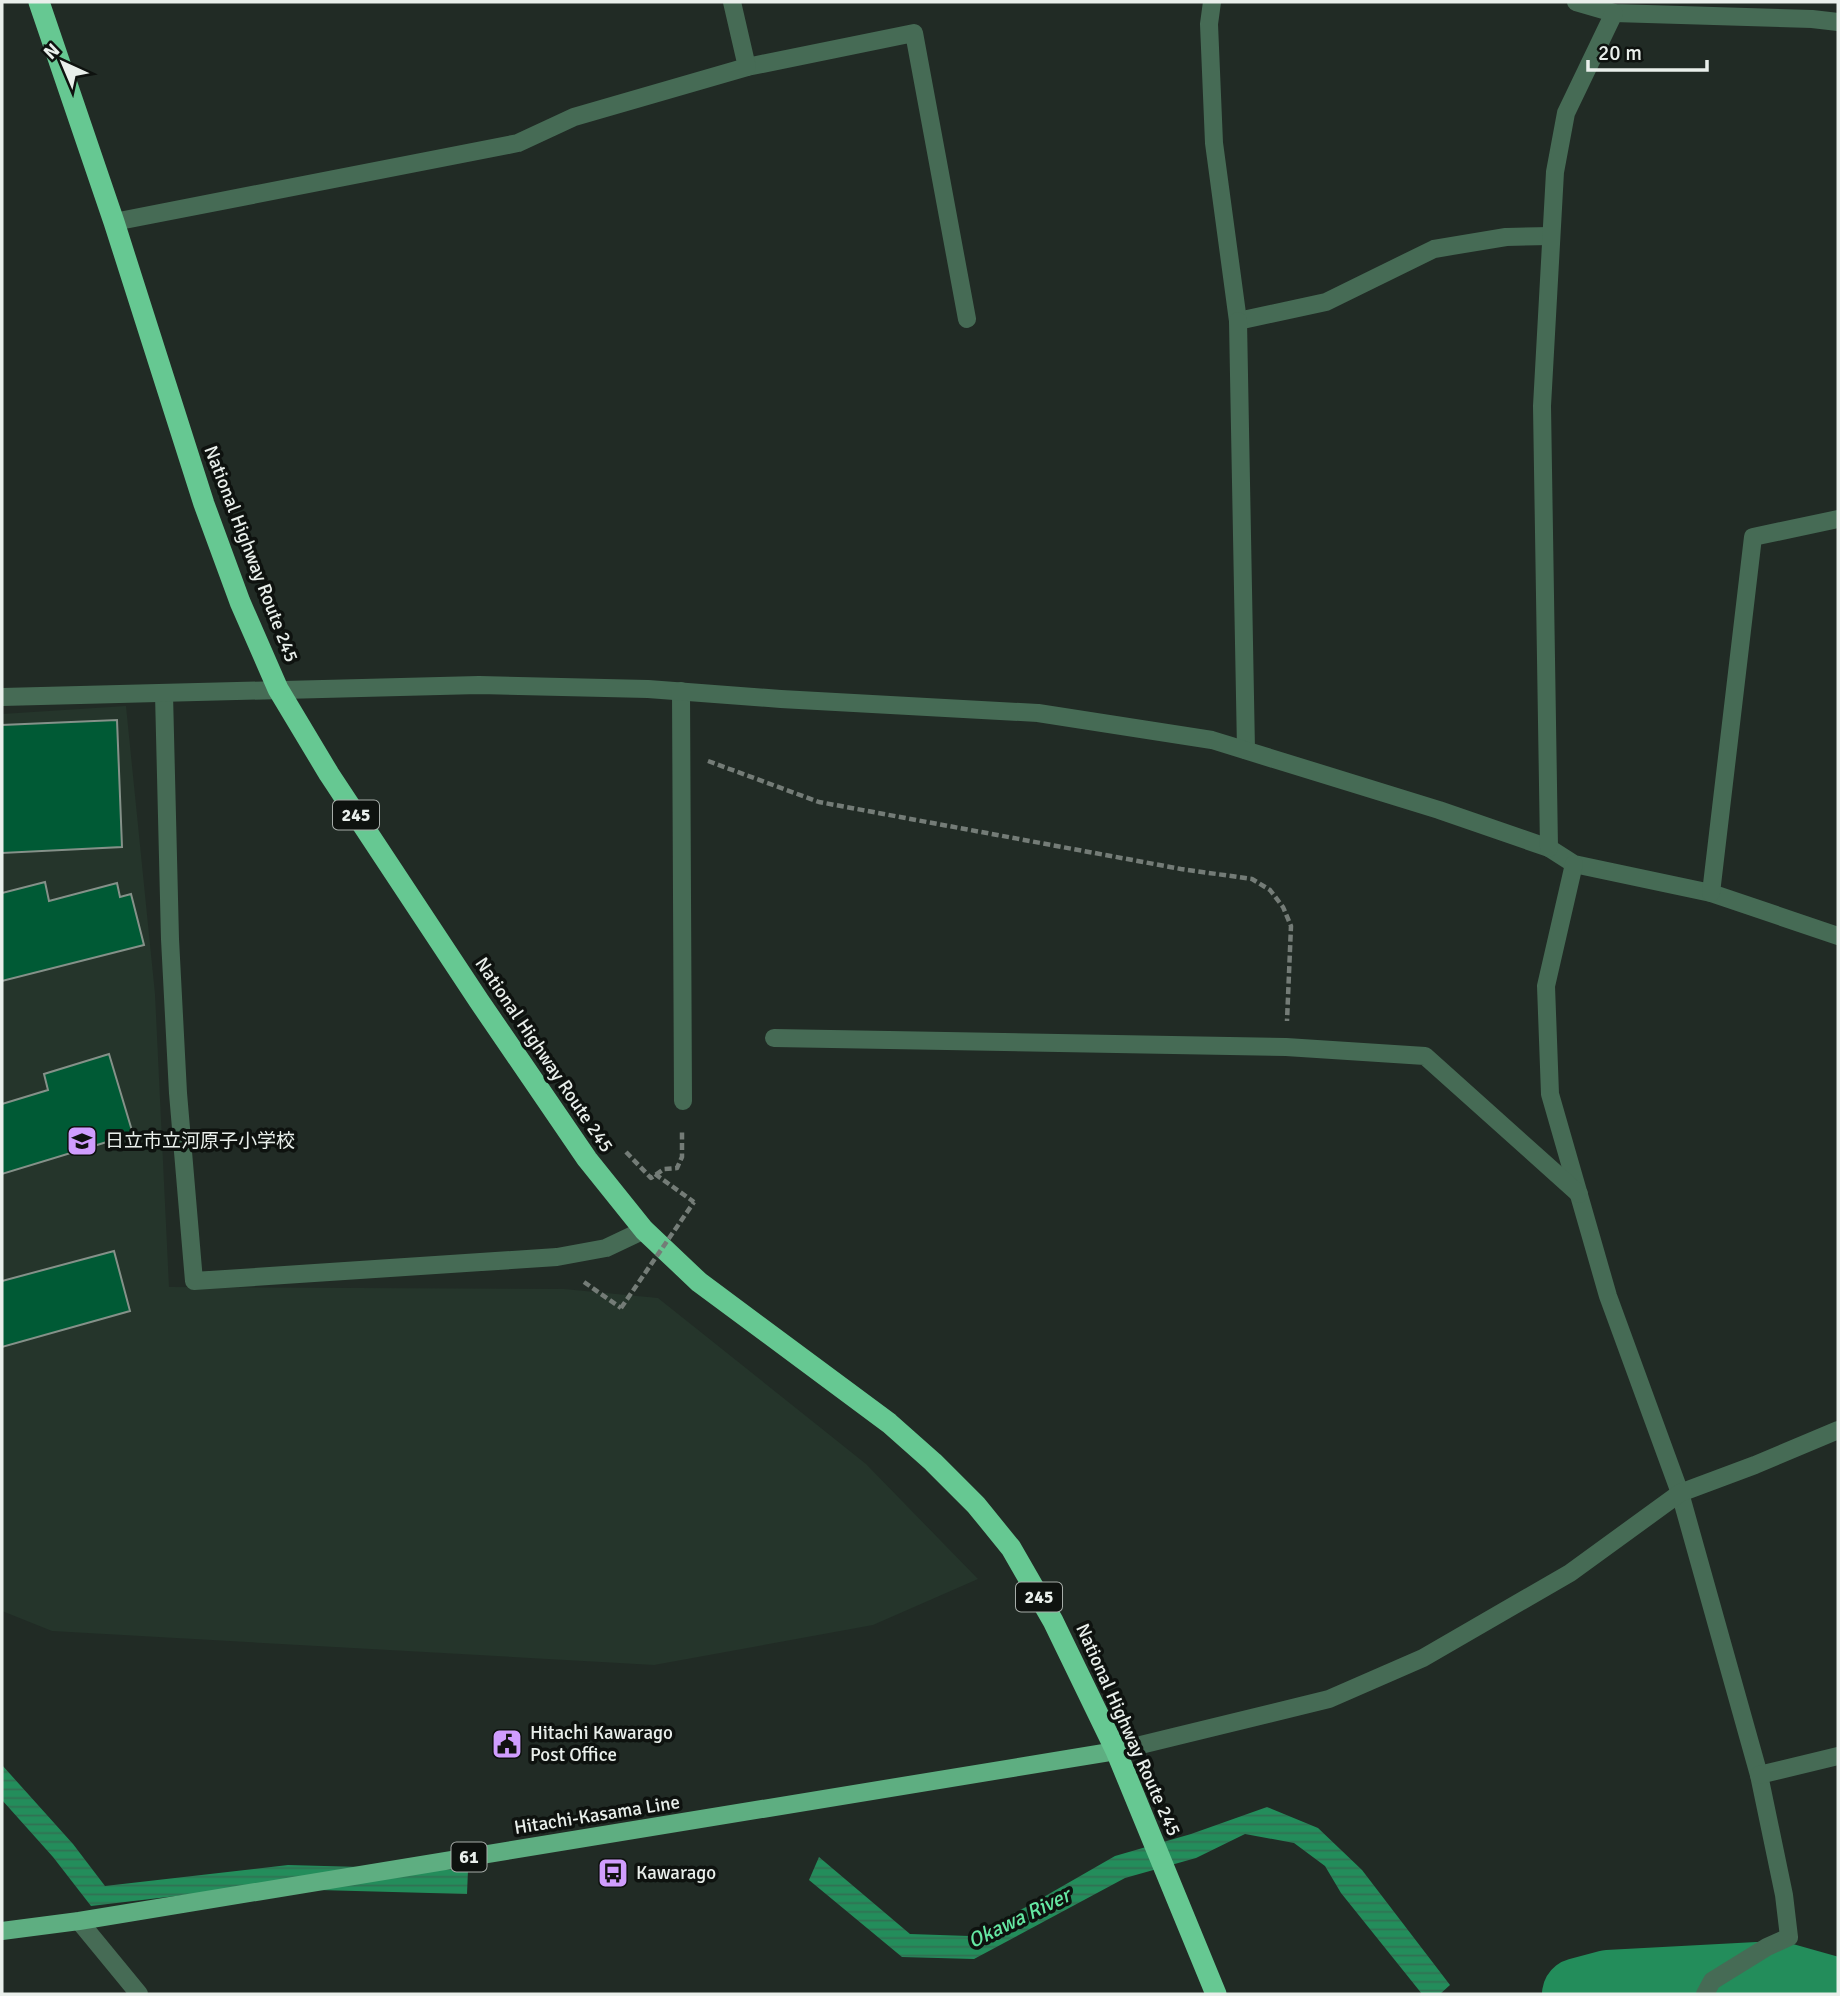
<svg xmlns="http://www.w3.org/2000/svg" width="1840" height="1996" font-family="Signika,'Noto Sans JP',sans-serif">
<style>
.built{fill:#25352b}
.water{fill:url(#water-rules)}
.lines{fill:none;stroke-linecap:round;stroke-linejoin:round}
.river{stroke:#238d5b;stroke-width:72}
.building{fill:#005a35;stroke:#859189;stroke-width:2}
.path{stroke:#747c77;stroke-width:4.5;stroke-dasharray:7 3.5;stroke-linecap:butt}
.street{stroke:#466b55;stroke-width:18}
.primary{stroke:#5eae81;stroke-width:18}
.highway{stroke:#66c892;stroke-width:21}
.path-bridge{stroke:#747c77;stroke-width:4.5;stroke-dasharray:7 3.5;stroke-linecap:butt}
.labels{text-anchor:middle;dominant-baseline:central;stroke-width:7;stroke-linejoin:round;paint-order:stroke}
.shield{fill:#0e120f;stroke:#a7ada9;stroke-width:2}
.shield-label{font-size:18px;font-weight:bold;fill:#e9efeb}
.street-label{font-size:19px;fill:#e9efeb;stroke:#0e120f}
.poi-label{font-size:19px;fill:#e9efeb;stroke:#0e120f;text-anchor:start}
.water-label{font-size:21px;font-style:italic;fill:#65e8a3;stroke:#0e120f}
</style>
<defs>
<pattern id="water-rules" width="6" height="5" patternUnits="userSpaceOnUse" patternTransform="scale(1.75)"><rect width="6" height="5" fill="#238d5b"/><path d="M0 2.5h6" fill="none" stroke="#317153"/></pattern>
</defs>
<rect width="100%" height="100%" fill="#212b25"/>
<!-- built -->
<path class="built" d="M126 706 155 994 169 1287 564 1289 658 1298 866 1464 978 1579 873 1625 654 1665 52 1631 2 1611V714Z"/>
<!-- water -->
<g class="water">
<path d="M2 1765 73 1844 105 1886 288 1865 468 1870 467 1894 244 1888 91 1906 53 1857 2 1800Z"/>
<path d="M1267 1807 1318 1828 1362 1870 1450 1985 1440 1994H1422L1341 1893 1325 1866 1294 1843 1245 1834 1196 1858 1125 1878 974 1959 902 1957 809 1880 819 1857 910 1934 969 1936 1028 1906 1115 1856 1191 1834Z"/>
</g>
<g class="lines">
<!-- river -->
<path class="river" d="M1578 1994 1608 1986 1777 1977 1838 1994"/>
</g>
<!-- building -->
<g class="building">
<path d="M117 720 122 847 2 853V725Z"/>
<path d="M45 882 49 901 117 883 120 897 131 894 144 945 2 981V893Z"/>
<path d="M109 1054 133 1134 2 1174V1104L48 1090 44 1074Z"/>
<path d="M114 1251 130 1311 2 1347V1281Z"/>
</g>
<g class="lines">
<!-- path -->
<g class="path">
<path d="M708 761 819 802 1181 869 1252 879 1270 890 1283 907 1291 926 1287 1021"/>
<path d="M626 1152 651 1178 664 1169 677 1168 682 1157V1130"/>
<path d="M655 1174 694 1202"/>
<path d="M584 1282 621 1308"/>
</g>
<!-- street -->
<g class="street">
<path d="M1212 2 1209 24 1214 143 1238 321 1326 302 1434 249 1506 237 1551 236"/>
<path d="M1576 2 1614 13 1812 19 1838 22"/>
<path d="M747 67 914 33 967 319"/>
<path d="M114 222 518 143 574 117 747 67 732 2"/>
<path d="M1238 321 1246 750"/>
<path d="M681 691 683 1101"/>
<path d="M164 694 170 939 178 1093 194 1281 557 1257 606 1248 644 1230"/>
<path d="M2 697 479 685 648 689 781 699 1038 713 1212 740 1439 810 1549 848 1574 864 1711 893 1838 936"/>
<path d="M1549 848 1542 406 1555 172 1566 113 1614 13"/>
<path d="M1574 864 1546 986 1550 1094 1608 1296 1680 1493 1759 1775 1784 1895 1789 1937 1767 1947 1712 1981 1705 1994"/>
<path d="M1711 893 1753 537 1838 519"/>
<path d="M774 1038 1286 1047 1425 1056 1579 1194"/>
<path d="M1116 1751 1329 1699 1423 1658 1570 1573 1680 1493 1755 1465 1838 1430"/>
<path d="M1759 1775 1838 1756"/>
<path d="M79 1921 139 1994"/>
</g>
<!-- primary -->
<path class="primary" d="M2 1931 79 1921 1116 1751"/>
<!-- highway -->
<path class="highway" d="M39 2 114 222 204 504 240 602 278 689 329 774 479 1001 587 1159 644 1230 699 1282 889 1423 933 1462 976 1505 1011 1548 1053 1621 1116 1751 1216 1994"/>
<!-- path-bridge -->
<path class="path-bridge" d="M621 1308 694 1202"/>
</g>
<!-- icons -->
<defs>
<g id="school-square" transform="scale(1.575)"><rect x="-9" y="-9" width="18" height="18" rx="4" fill="#d09dfe" stroke="#0e120f"/><path d="M0-5L7-2L0 1L-7-2ZM-4 1L0 2.5L4 1V4Q0 6-4 4Z" fill="#111"/></g>
<g id="civic-square" transform="scale(1.575)"><rect x="-9" y="-9" width="18" height="18" rx="4" fill="#d09dfe" stroke="#0e120f"/><path d="M-.6-6.5H3V-4.5H.6V-3L4-1V1h2V6H-6V1h2V-1L-.6-3ZM-1.2 2.5V6h2.4V2.5Z" fill="#111"/></g>
<g id="bus-square" transform="scale(1.575)"><rect x="-9" y="-9" width="18" height="18" rx="4" fill="#d09dfe" stroke="#0e120f"/><path d="M-5-6H5V4H4V6H2V4H-2V6H-4V4H-5ZM-3.5-4V0h7V-4ZM-3.5 1.2v1.5H-2V1.2ZM2 1.2v1.5H3.5V1.2Z" fill="#111"/></g>
</defs>
<g fill-rule="evenodd">
<use href="#school-square" x="82" y="1141"/>
<use href="#civic-square" x="507" y="1744"/>
<use href="#bus-square" x="613" y="1873"/>
</g>
<g class="labels">
<!-- shield labels -->
<g class="shield">
<rect x="333" y="800.5" width="46" height="29" rx="5"/>
<rect x="1016" y="1582.5" width="46" height="29" rx="5"/>
<rect x="451.5" y="1842.5" width="35" height="29" rx="5"/>
</g>
<g class="shield-label">
<text x="356" y="815">245</text>
<text x="1039" y="1597">245</text>
<text x="469" y="1857">61</text>
</g>
<!-- street labels -->
<g class="street-label">
<text transform="translate(251 554) rotate(69)">National Highway Route 245</text>
<text transform="translate(544 1055) rotate(56)">National Highway Route 245</text>
<text transform="translate(1128 1730) rotate(66)">National Highway Route 245</text>
<text transform="translate(597 1815) rotate(-9)">Hitachi-Kasama Line</text>
</g>
<!-- poi labels -->
<g class="poi-label">
<text x="105" y="1141">日立市立河原子小学校</text>
<text x="530" y="1733">Hitachi Kawarago<tspan x="530" dy="22">Post Office</tspan></text>
<text x="636" y="1873">Kawarago</text>
</g>
<!-- water labels -->
<g class="water-label">
<text transform="translate(1019 1918) rotate(-26)">Okawa River</text>
</g>
</g>
<!-- border -->
<rect width="1840" height="1996" fill="none" stroke="#e9efeb" stroke-width="7"/>
<!-- north arrow -->
<g transform="translate(63 63) rotate(316)" stroke="#0e120f" stroke-width="5" paint-order="stroke">
<path d="M0-5L12 26L0 18L-12 26Z" fill="#e9efeb"/>
<text y="-10" font-size="19" font-weight="bold" text-anchor="middle" fill="#e9efeb">N</text>
</g>
<!-- scale -->
<path d="M1588 60v10h119v-10" fill="none" stroke="#e9efeb" stroke-width="3.5"/>
<text x="1598" y="60" font-size="21" fill="#e9efeb" stroke="#0e120f" stroke-width="5" paint-order="stroke">20 m</text>
</svg>
